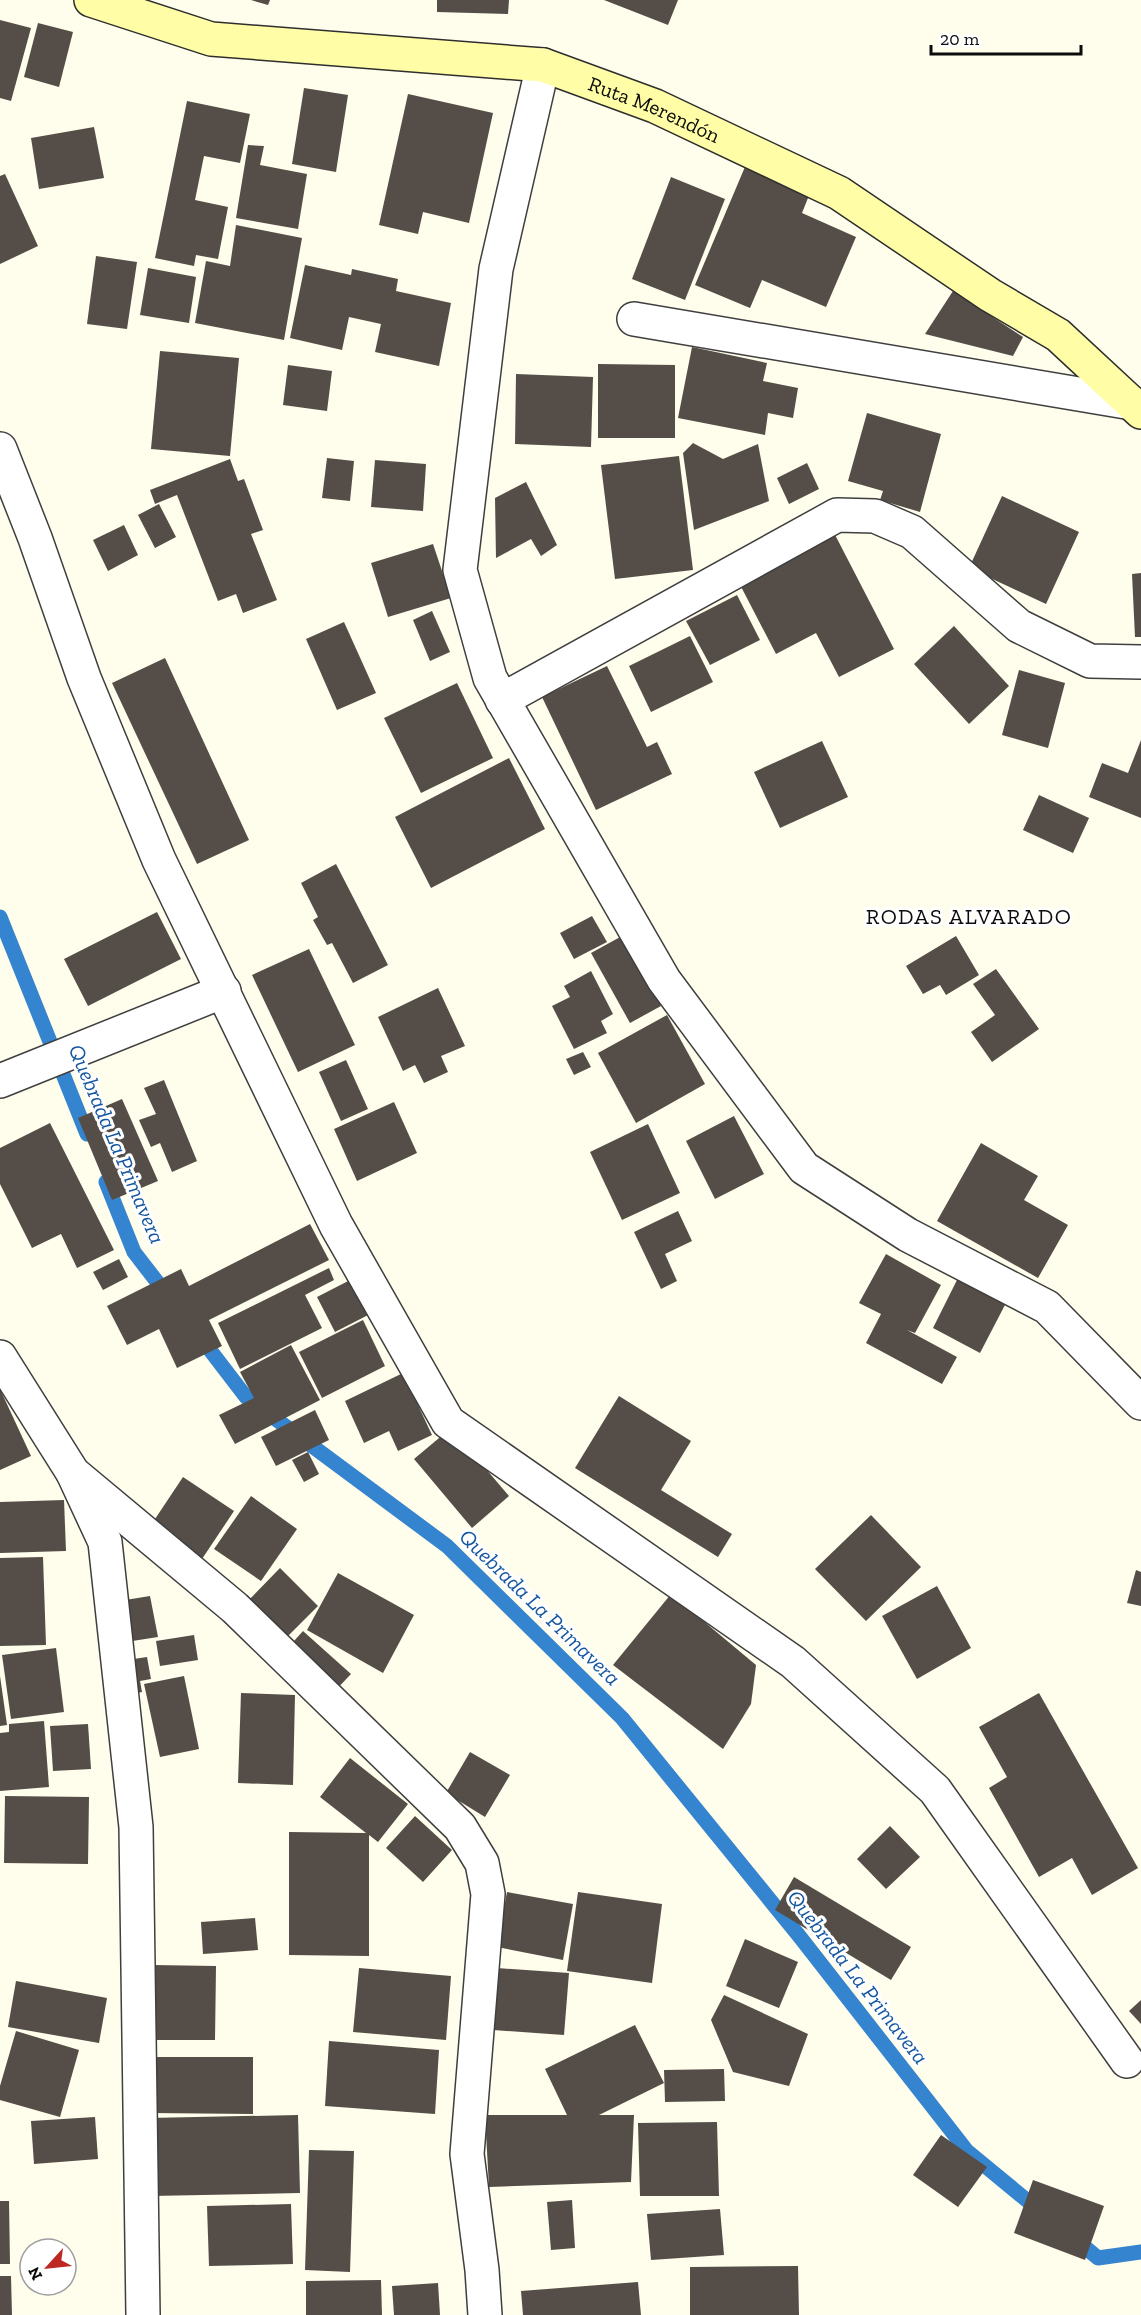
<svg xmlns="http://www.w3.org/2000/svg" width="1141" height="2315" font-family="'Zilla Slab',serif">
<style>
.lines{fill:none;stroke-linecap:round;stroke-linejoin:round}
.stream{stroke:#3584cf;stroke-width:15}
.building{fill:#554e48}
.street-casing{stroke:#3f3f3f;stroke-width:36}
.secondary-casing{stroke:#2e2e2e;stroke-width:36}
.street{stroke:#fff;stroke-width:33}
.secondary{stroke:#fffda6;stroke-width:33}
.labels{text-anchor:middle;dominant-baseline:central;stroke-width:6;stroke-linejoin:round;paint-order:stroke}
.street-label{font-size:21px;fill:#0c0c0c;stroke:#fff}
.neighbourhood-label{font-size:22px;letter-spacing:1.5px;fill:#0c0c0c;stroke:#fff}
.water-label{font-size:22px;font-style:italic;fill:#14569f;stroke:#fff}
</style>
<rect width="100%" height="100%" fill="#fffdeb"/>
<g class="lines">
<!-- stream -->
<g class="stream">
<path d="M0 917 87 1134"/>
<path d="M106 1182 134 1252 168 1296"/>
<path d="M200 1337 246 1397 447 1546 622 1718 800 1937 967 2151 1041 2212"/>
<path d="M1074 2238 1098 2258 1141 2252"/>
</g>
</g>
<!-- building -->
<g class="building">
<path d="M251 0H270L268 5Z"/>
<path d="M437 0H509L508 14 437 12Z"/>
<path d="M604 0H678L668 25Z"/>
<path d="M0 20 31 28 11 101 0 98Z"/>
<path d="M38 23 73 32 59 87 24 77Z"/>
<path d="M304 88 348 95 336 172 292 164Z"/>
<path d="M408 94 493 113 469 223 423 212 418 234 379 225Z"/>
<path d="M187 101 250 114 240 163 204 156 195 200 228 207 218 259 196 255 194 266 155 258Z"/>
<path d="M94 127 104 178 39 189 31 138Z"/>
<path d="M248 145 264 146 260 165 307 174 298 229 236 218Z"/>
<path d="M750 155 814 183 802 213 856 237 826 307 762 280 750 308 695 285Z"/>
<path d="M5 174 38 246 0 264V176Z"/>
<path d="M671 177 725 199 685 300 632 279Z"/>
<path d="M236 225 302 238 284 340 195 323 206 261 230 266Z"/>
<path d="M96 256 137 262 127 329 87 324Z"/>
<path d="M305 265 351 275 352 269 398 279 396 291 451 303 439 366 375 352 381 324 349 317 342 350 290 338Z"/>
<path d="M148 268 196 277 189 323 140 315Z"/>
<path d="M953 291 1023 337 1013 356 925 334Z"/>
<path d="M692 347 767 363 763 381 798 388 793 418 768 413 765 435 678 418Z"/>
<path d="M160 351 239 358 230 456 151 449Z"/>
<path d="M598 364 675 365V438H598Z"/>
<path d="M288 365 332 371 327 411 283 405Z"/>
<path d="M516 374 593 377 591 447 515 444Z"/>
<path d="M867 413 941 434 920 512 880 500 883 491 848 481Z"/>
<path d="M693 443 723 459 758 444 769 501 694 530 683 453Z"/>
<path d="M679 456 693 570 615 579 601 465Z"/>
<path d="M327 458 354 461 350 501 322 498Z"/>
<path d="M230 459 238 481 244 479 263 530 251 534 277 600 243 613 236 594 218 601 177 495 155 504 150 490Z"/>
<path d="M375 460 426 464 423 511 371 507Z"/>
<path d="M807 463 819 489 789 504 777 478Z"/>
<path d="M526 482 557 545 541 556 531 539 496 558 495 498Z"/>
<path d="M1002 496 1079 532 1046 604 969 568Z"/>
<path d="M159 504 176 537 155 548 138 515Z"/>
<path d="M124 525 138 555 108 571 93 540Z"/>
<path d="M831 527 894 649 839 677 816 633 776 654 736 577Z"/>
<path d="M433 544 451 598 388 617 371 563Z"/>
<path d="M1141 573V637H1135L1132 574Z"/>
<path d="M737 595 760 640 710 665 686 621Z"/>
<path d="M432 611 450 652 430 661 413 620Z"/>
<path d="M344 622 376 693 337 710 306 639Z"/>
<path d="M954 626 1009 686 969 724 914 664Z"/>
<path d="M690 636 713 682 651 712 629 666Z"/>
<path d="M165 658 249 840 197 864 112 683Z"/>
<path d="M607 666 647 747 657 742 672 774 596 810 542 697Z"/>
<path d="M1019 670 1065 683 1048 748 1002 735Z"/>
<path d="M457 683 493 758 421 793 384 718Z"/>
<path d="M1141 740V818L1089 797 1102 763 1128 773Z"/>
<path d="M822 741 848 797 780 828 754 772Z"/>
<path d="M509 758 545 829 431 888 395 817Z"/>
<path d="M1039 795 1089 818 1073 853 1023 830Z"/>
<path d="M336 864 388 965 353 983 332 943 327 945 313 920 318 917 301 883Z"/>
<path d="M157 912 181 959 88 1006 64 959Z"/>
<path d="M592 916 607 942 574 959 560 933Z"/>
<path d="M622 936 661 1006 630 1023 591 953Z"/>
<path d="M956 936 979 975 946 995 940 985 923 994 906 966Z"/>
<path d="M309 949 355 1045 298 1072 252 975Z"/>
<path d="M996 969 1039 1029 992 1062 971 1032 995 1015 973 984Z"/>
<path d="M591 971 613 1014 601 1021 607 1033 574 1049 552 1006 570 997 564 986Z"/>
<path d="M438 988 465 1046 441 1056 448 1072 424 1083 415 1065 403 1071 378 1017Z"/>
<path d="M667 1015 705 1084 636 1123 598 1053Z"/>
<path d="M583 1052 591 1067 574 1075 566 1059Z"/>
<path d="M346 1060 368 1109 341 1121 319 1072Z"/>
<path d="M164 1080 197 1161 172 1172 160 1143 151 1147 139 1120 156 1114 144 1088Z"/>
<path d="M122 1099 158 1181 112 1200 78 1118Z"/>
<path d="M394 1102 417 1153 357 1181 334 1129Z"/>
<path d="M734 1116 764 1174 715 1199 686 1141Z"/>
<path d="M50 1123 114 1250 77 1268 61 1234 32 1248 0 1184V1148Z"/>
<path d="M648 1124 680 1193 622 1220 590 1152Z"/>
<path d="M981 1143 1038 1176 1024 1200 1068 1225 1038 1278 937 1221Z"/>
<path d="M678 1211 692 1241 665 1254 677 1281 661 1289 634 1232Z"/>
<path d="M310 1224 329 1260 209 1320 222 1346 177 1368 159 1329 127 1345 107 1306 181 1269 189 1286Z"/>
<path d="M886 1254 941 1285 915 1333 907 1330 957 1357 942 1384 866 1343 881 1314 859 1303Z"/>
<path d="M119 1259 128 1277 103 1290 93 1272Z"/>
<path d="M329 1268 334 1280 305 1295 322 1328 240 1369 218 1323Z"/>
<path d="M356 1277 374 1312 335 1332 317 1297Z"/>
<path d="M958 1278 1006 1303 980 1353 933 1328Z"/>
<path d="M363 1320 385 1366 322 1398 299 1352Z"/>
<path d="M291 1345 320 1400 235 1444 219 1415 254 1398 240 1372Z"/>
<path d="M403 1373 432 1435 398 1451 389 1431 364 1443 345 1401Z"/>
<path d="M0 1389 31 1456 0 1470Z"/>
<path d="M619 1396 691 1441 661 1490 732 1534 718 1557 575 1468Z"/>
<path d="M315 1410 329 1440 276 1466 261 1437Z"/>
<path d="M451 1428 509 1496 472 1528 414 1459Z"/>
<path d="M308 1452 319 1474 304 1482 292 1460Z"/>
<path d="M183 1477 234 1511 202 1559 151 1525Z"/>
<path d="M251 1496 297 1529 261 1581 214 1549Z"/>
<path d="M64 1500 66 1551 0 1553V1502Z"/>
<path d="M871 1515 921 1567 866 1621 815 1569Z"/>
<path d="M43 1557 46 1645 0 1646V1558Z"/>
<path d="M280 1568 318 1606 280 1644 242 1607Z"/>
<path d="M1136 1570 1141 1572V1606L1127 1603Z"/>
<path d="M338 1573 414 1615 383 1673 307 1630Z"/>
<path d="M937 1586 971 1648 917 1679 882 1616Z"/>
<path d="M671 1594 756 1665 751 1704 723 1749 613 1665Z"/>
<path d="M150 1596 158 1637 126 1642 119 1601Z"/>
<path d="M303 1631 351 1674 333 1693 285 1651Z"/>
<path d="M194 1635 198 1660 160 1666 156 1641Z"/>
<path d="M56 1648 64 1712 11 1719 2 1655Z"/>
<path d="M147 1657 151 1679 140 1681 142 1692 132 1694 127 1660Z"/>
<path d="M0 1676 7 1725 0 1726Z"/>
<path d="M184 1676 199 1749 160 1757 144 1684Z"/>
<path d="M241 1693 295 1695 293 1785 238 1783Z"/>
<path d="M1039 1693 1138 1868 1092 1895 1072 1858 1039 1877 989 1788 1007 1777 979 1727Z"/>
<path d="M44 1721 49 1787 0 1791V1733L9 1732V1724Z"/>
<path d="M88 1724 91 1769 53 1771 50 1726Z"/>
<path d="M470 1752 510 1775 485 1817 446 1793Z"/>
<path d="M350 1758 408 1804 378 1842 369 1835V1956L289 1955V1832L366 1833 320 1797Z"/>
<path d="M5 1796 89 1797 88 1864 4 1863Z"/>
<path d="M415 1816 452 1850 423 1882 386 1848Z"/>
<path d="M890 1826 920 1857 886 1889 857 1859Z"/>
<path d="M794 1877 911 1947 891 1980 775 1910Z"/>
<path d="M507 1892 573 1904 563 1960 497 1947Z"/>
<path d="M578 1892 662 1904 652 1983 567 1971Z"/>
<path d="M255 1918 258 1950 203 1954 201 1922Z"/>
<path d="M745 1939 798 1962 779 2008 726 1986Z"/>
<path d="M153 1965 216 1966 215 2040H152Z"/>
<path d="M359 1968 451 1976 446 2040 353 2032Z"/>
<path d="M497 1968 569 1973 564 2035 493 2030Z"/>
<path d="M16 1981 107 1998 99 2043 8 2027Z"/>
<path d="M724 1995 808 2034 789 2086 733 2072 711 2020Z"/>
<path d="M1141 2000V2024L1129 2011Z"/>
<path d="M635 2025 664 2083 599 2115H634L631 2182 489 2187 485 2115H567L545 2069Z"/>
<path d="M16 2031 79 2050 60 2117 0 2100V2086Z"/>
<path d="M329 2041 439 2050 435 2114 325 2106Z"/>
<path d="M149 2057H253V2114L149 2113Z"/>
<path d="M724 2069 725 2101 665 2102 664 2070Z"/>
<path d="M298 2115 300 2193 150 2196 148 2118Z"/>
<path d="M95 2117 98 2159 34 2164 31 2121Z"/>
<path d="M717 2122 719 2196H640L638 2123Z"/>
<path d="M941 2135 987 2167 958 2207 913 2175Z"/>
<path d="M309 2150 354 2151 350 2272 305 2270Z"/>
<path d="M1033 2180 1104 2206 1085 2260 1014 2233Z"/>
<path d="M572 2200 575 2248 551 2250 547 2202Z"/>
<path d="M0 2201H9L10 2264H0Z"/>
<path d="M291 2204 293 2264 209 2266 207 2206Z"/>
<path d="M720 2209 724 2255 651 2260 647 2214Z"/>
<path d="M798 2266 799 2315H690V2267Z"/>
<path d="M0 2276H11L12 2315H0Z"/>
<path d="M381 2280 382 2315H306V2281Z"/>
<path d="M638 2282 641 2315H523L521 2291Z"/>
<path d="M438 2283 440 2315H394L392 2286Z"/>
</g>
<g class="lines">
<!-- street casing -->
<g class="street-casing">
<g id="street">
<path d="M543 65 496 269 460 570 490 678 664 980 804 1168 908 1235 1047 1307 1141 1403"/>
<path d="M634 319 1132 403"/>
<path d="M0 449 35 538 84 678 159 860 336 1225 448 1422 793 1662 935 1790 1127 2061"/>
<path d="M502 700 837 515 875 516 912 532 1019 626 1090 661 1141 662"/>
<path d="M0 1081 224 991"/>
<path d="M0 1357 73 1473 105 1542 136 1827 143 2315"/>
<path d="M73 1473 235 1608 460 1827 482 1863 488 1894 467 2154 482 2270 485 2315"/>
</g>
</g>
<!-- secondary casing -->
<g class="secondary-casing">
<g id="secondary">
<path id="s1" d="M91 0 211 39 543 65 655 106 839 193 990 295 1058 335 1141 412"/>
</g>
</g>
<!-- street -->
<use href="#street" class="street"/>
<!-- secondary -->
<use href="#secondary" class="secondary"/>
</g>
<g class="labels">
<!-- street labels -->
<g class="street-label">
<text stroke="none"><textPath href="#s1" startOffset="579">Ruta Merendón</textPath></text>
</g>
<!-- neighbourhood labels -->
<g class="neighbourhood-label">
<text x="969" y="916">RODAS ALVARADO</text>
</g>
<!-- water labels -->
<g class="water-label">
<text transform="translate(117 1144) rotate(67)">Quebrada La Primavera</text>
<text transform="translate(540 1607) rotate(44)">Quebrada La Primavera</text>
<text transform="translate(858 1977) rotate(52)">Quebrada La Primavera</text>
</g>
</g>
<!-- north arrow -->
<g transform="translate(48 2267) rotate(243)"><circle r="28" fill="#ffffff" stroke="#9e9e9e" stroke-width="1.5"/>
<path d="M0-4.5L10 22L0 15L-10 22Z" fill="#be2822"/>
<text y="-9" font-size="16" font-weight="bold" text-anchor="middle" fill="#0c0c0c">N</text>
</g>
<!-- scale -->
<path d="M931 45v9h150v-9" fill="none" stroke="#0c0c0c" stroke-width="3"/>
<text x="940" y="45" font-size="18" fill="#0c0c0c" stroke="#ffffff" stroke-width="4.5" paint-order="stroke">20 m</text>
</svg>
